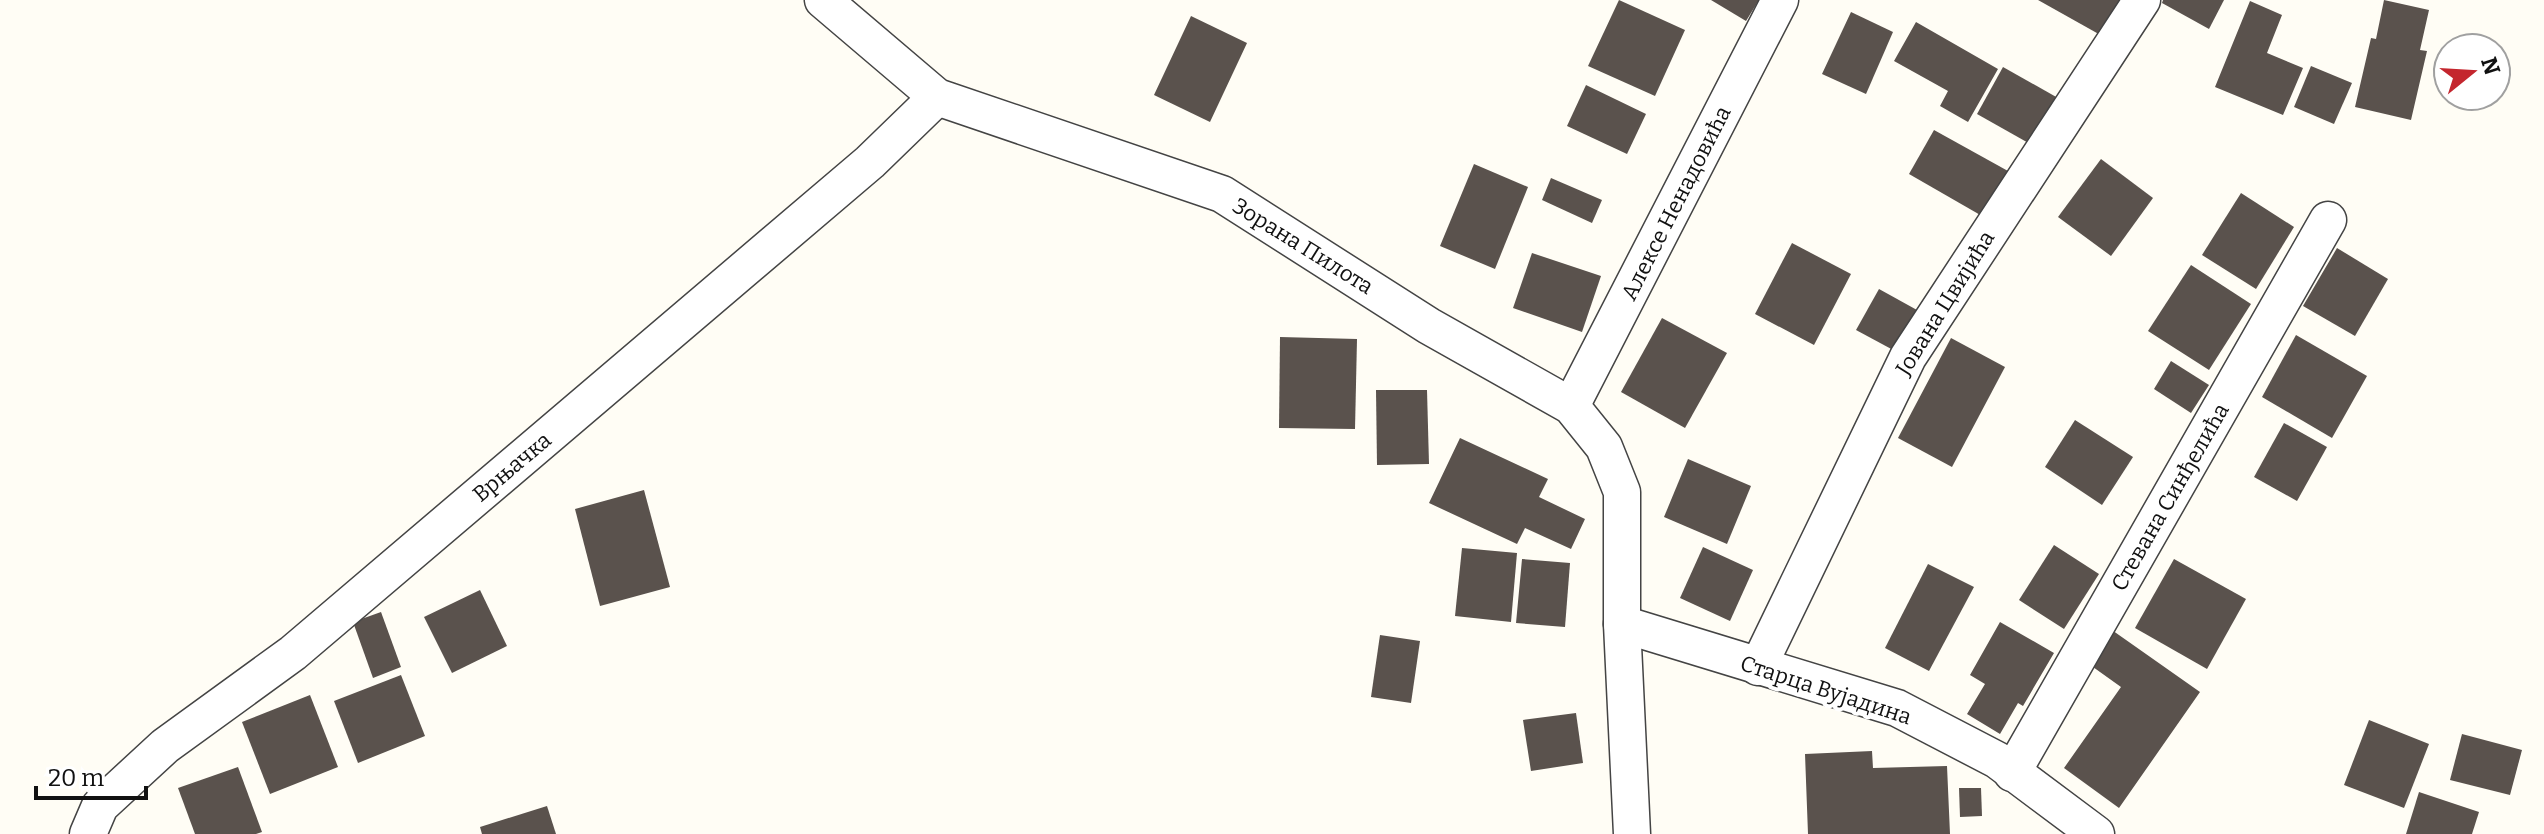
<svg xmlns="http://www.w3.org/2000/svg" width="2544" height="834" font-family="Bitter,serif">
<style>
.building{fill:#5a524d}
.lines{fill:none;stroke-linecap:round;stroke-linejoin:round}
.street-casing{stroke:#444;stroke-width:39}
.street{stroke:#fff;stroke-width:36}
.labels{text-anchor:middle;dominant-baseline:central;stroke-width:8;stroke-linejoin:round;paint-order:stroke}
.street-label{font-size:22px;fill:#111;stroke:#fff}
</style>
<rect width="100%" height="100%" fill="#fffdf5"/>
<!-- building -->
<g class="building">
<path d="M1619 0 1685 30 1655 96 1588 66Z"/>
<path d="M1711 0H1759L1746 21Z"/>
<path d="M2038 0H2124L2104 37Z"/>
<path d="M2163 0H2224L2209 29 2162 3Z"/>
<path d="M2384 0 2429 10 2420 50 2427 51 2411 120 2355 107 2371 38 2376 39Z"/>
<path d="M2250 1 2282 15 2267 53 2303 68 2283 115 2215 87Z"/>
<path d="M1851 12 1893 32 1866 94 1822 74Z"/>
<path d="M1191 16 1247 43 1210 122 1154 95Z"/>
<path d="M1916 22 1998 69 1968 122 1940 106 1948 91 1894 61Z"/>
<path d="M2311 66 2352 83 2334 124 2294 107Z"/>
<path d="M2003 67 2058 98 2032 145 1977 114Z"/>
<path d="M1586 85 1646 114 1627 154 1567 126Z"/>
<path d="M1934 130 2008 171 1982 216 1909 174Z"/>
<path d="M2101 159 2153 198 2111 256 2058 217Z"/>
<path d="M1474 164 1528 187 1495 269 1440 246Z"/>
<path d="M1551 178 1602 200 1592 223 1542 200Z"/>
<path d="M2241 193 2294 227 2256 289 2202 255Z"/>
<path d="M1792 243 1851 274 1814 345 1755 314Z"/>
<path d="M2337 248 2388 279 2355 336 2303 306Z"/>
<path d="M1532 253 1601 276 1582 332 1513 308Z"/>
<path d="M2191 265 2251 304 2209 370 2148 331Z"/>
<path d="M1879 289 1917 310 1895 351 1856 330Z"/>
<path d="M1662 318 1727 353 1685 428 1621 392Z"/>
<path d="M2296 335 2367 376 2332 438 2262 397Z"/>
<path d="M1280 337 1357 339 1355 429 1279 428Z"/>
<path d="M1951 338 2005 367 1952 467 1898 438Z"/>
<path d="M2171 361 2209 385 2191 413 2154 389Z"/>
<path d="M1376 390H1427L1429 464 1377 465Z"/>
<path d="M2075 420 2133 457 2102 505 2045 467Z"/>
<path d="M2284 423 2327 447 2297 501 2254 477Z"/>
<path d="M1460 438 1548 479 1539 497 1585 519 1571 549 1525 528 1517 544 1429 503Z"/>
<path d="M1688 459 1751 486 1727 544 1664 517Z"/>
<path d="M644 490 670 587 600 606 575 509Z"/>
<path d="M2054 545 2099 574 2064 629 2019 600Z"/>
<path d="M1703 547 1753 570 1730 621 1680 598Z"/>
<path d="M1462 548 1517 553 1511 622 1455 616Z"/>
<path d="M1522 559 1570 563 1565 627 1516 623Z"/>
<path d="M2174 559 2246 599 2207 669 2135 628Z"/>
<path d="M1928 564 1974 587 1929 671 1885 648Z"/>
<path d="M480 590 507 646 452 673 424 617Z"/>
<path d="M381 612 401 667 373 678 353 622Z"/>
<path d="M2000 622 2054 653 2023 706 2018 703 2000 734 1967 714 1985 684 1970 675Z"/>
<path d="M2109 628 2200 692 2119 808 2064 768 2121 687 2086 662Z"/>
<path d="M1380 635 1420 641 1411 703 1371 697Z"/>
<path d="M401 675 425 736 358 763 334 701Z"/>
<path d="M310 695 338 767 270 794 242 722Z"/>
<path d="M1576 713 1583 763 1531 771 1523 720Z"/>
<path d="M2369 720 2429 744 2404 808 2344 785Z"/>
<path d="M2462 734 2522 750 2510 795 2450 780Z"/>
<path d="M1872 751 1873 768 1947 766 1950 834H1808L1805 754Z"/>
<path d="M238 767 262 832 256 834H195L178 788Z"/>
<path d="M1959 788H1981L1982 816 1960 817Z"/>
<path d="M2419 792 2479 812 2472 834H2406Z"/>
<path d="M547 806 556 834H482L480 827Z"/>
</g>
<g class="lines">
<!-- street casing -->
<g class="street-casing">
<g id="street">
<path d="M823 0 937 97 1222 194 1429 326 1571 406 1604 447 1622 492V624L1632 834"/>
<path d="M1571 406 1780 0"/>
<path d="M1622 624 1897 708 1997 760 2096 834"/>
<path d="M1758 667 1908 357 2142 0"/>
<path d="M2012 773 2328 220"/>
<path d="M88 834 100 806 165 746 293 653 870 162 937 97"/>
</g>
</g>
<!-- street -->
<use href="#street" class="street"/>
</g>
<g class="labels">
<!-- street labels -->
<g class="street-label">
<text transform="translate(1676 203) rotate(-63)">Алексе Ненадовића</text>
<text transform="translate(1303 246) rotate(32)">Зорана Пилота</text>
<text transform="translate(1945 303) rotate(-58)">Јована Цвијића</text>
<text transform="translate(512 467) rotate(-40)">Врњачка</text>
<text transform="translate(2170 497) rotate(-60)">Стевана Синђелића</text>
<text transform="translate(1826 690) rotate(18)">Старца Вујадина</text>
</g>
</g>
<!-- north arrow -->
<g transform="translate(2472 72) rotate(72)"><circle r="38" fill="#ffffff" stroke="#a0a0a0" stroke-width="2"/>
<path d="M0-6L14 30L0 20L-14 30Z" fill="#c4262e"/>
<text y="-12" font-size="22" font-weight="bold" text-anchor="middle" fill="#111111">N</text>
</g>
<!-- scale -->
<path d="M36 786v12h110v-12" fill="none" stroke="#111111" stroke-width="4"/>
<text x="48" y="786" font-size="24" fill="#111111" stroke="#ffffff" stroke-width="6" paint-order="stroke">20 m</text>
</svg>
